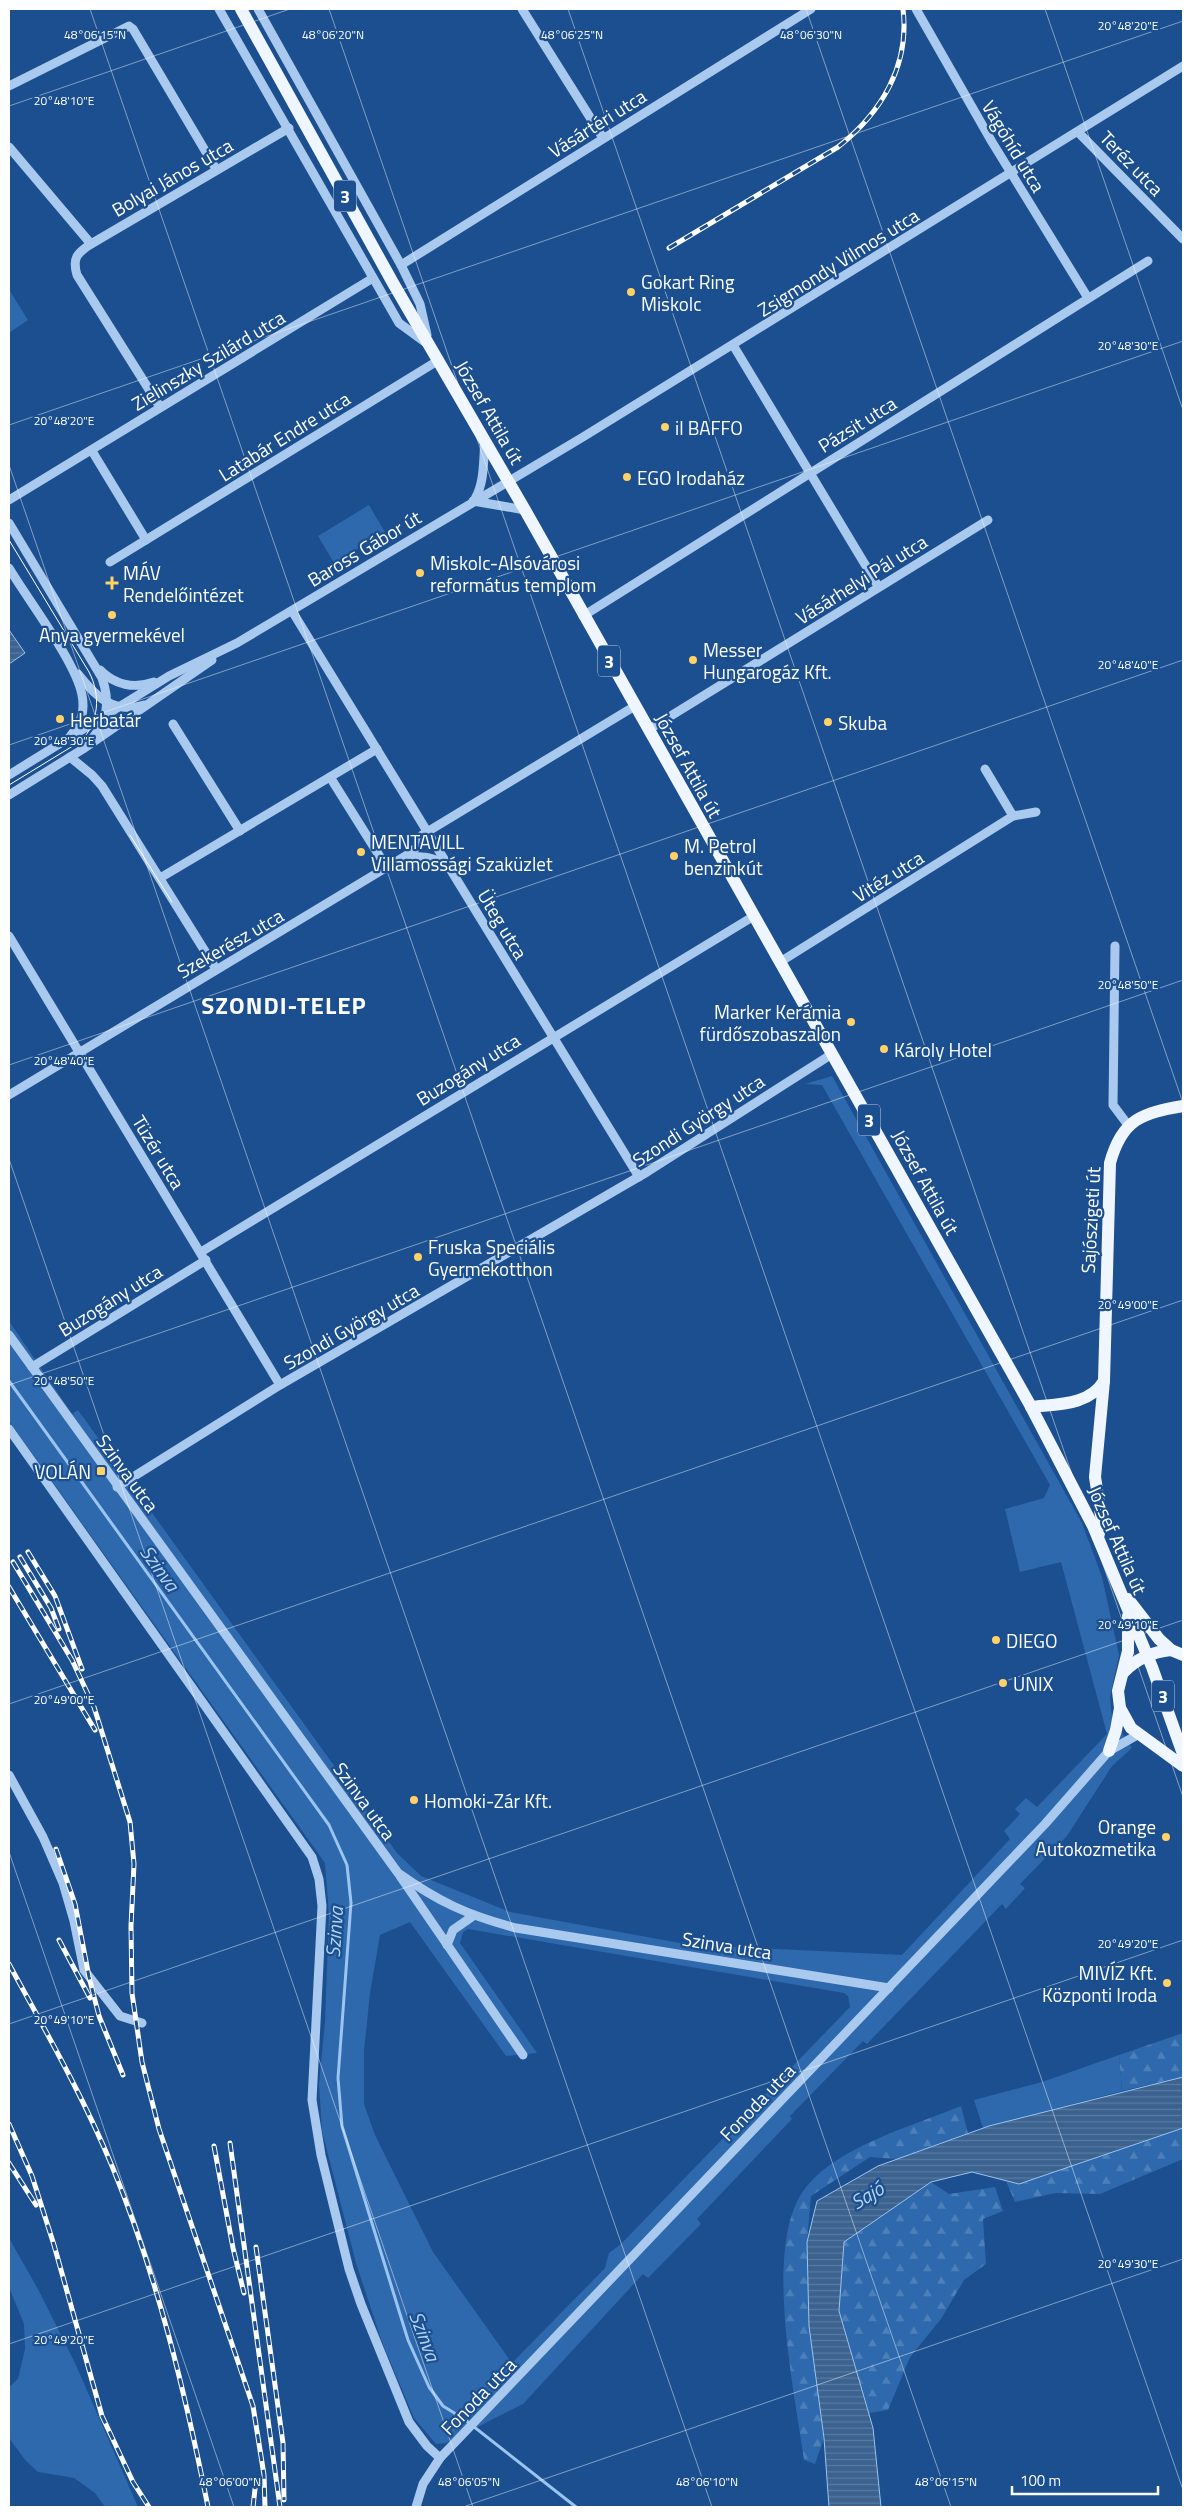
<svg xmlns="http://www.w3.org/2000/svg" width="1192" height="2516" font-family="'Titillium Web',sans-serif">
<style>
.grass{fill:#2e69ad;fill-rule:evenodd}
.forest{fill:url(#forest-firs)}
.water{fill:url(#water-rules);stroke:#9cc4f0}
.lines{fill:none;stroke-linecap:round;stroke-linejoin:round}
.stream{stroke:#9cc4f0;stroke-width:3}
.minor{stroke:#a9c9ee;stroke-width:9}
.major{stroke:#f0f6ff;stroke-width:12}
.tram{stroke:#fff;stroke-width:1}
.rail-casing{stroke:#fff;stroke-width:5}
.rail{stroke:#1b4f8f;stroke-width:3;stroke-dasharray:9;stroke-linecap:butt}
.ticks{fill:none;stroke:#fff;stroke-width:1;stroke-opacity:0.45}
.poi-dot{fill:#ffd166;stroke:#1b4f8f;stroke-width:2}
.labels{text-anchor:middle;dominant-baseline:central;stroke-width:4.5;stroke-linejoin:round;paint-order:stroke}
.shield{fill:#1b4f8f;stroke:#bbcadd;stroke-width:1}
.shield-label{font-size:18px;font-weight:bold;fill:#fff}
.street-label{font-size:19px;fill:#fff;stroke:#1b4f8f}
.poi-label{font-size:19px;fill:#fff;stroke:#1b4f8f;text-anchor:start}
.water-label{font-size:20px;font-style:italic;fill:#b5d3f5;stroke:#1b4f8f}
.district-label{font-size:24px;font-weight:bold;letter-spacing:1px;fill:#fff;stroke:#1b4f8f}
.ticks-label{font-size:12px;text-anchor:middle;fill:#fff;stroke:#1b4f8f;stroke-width:4.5;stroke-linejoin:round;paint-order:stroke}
</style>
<defs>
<pattern id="forest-firs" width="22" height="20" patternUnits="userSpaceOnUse" patternTransform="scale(1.25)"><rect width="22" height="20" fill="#2e69ad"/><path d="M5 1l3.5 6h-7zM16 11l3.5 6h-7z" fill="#4d80b9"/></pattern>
<pattern id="water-rules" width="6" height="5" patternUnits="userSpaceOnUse" patternTransform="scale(1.25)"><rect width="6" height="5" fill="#3c6290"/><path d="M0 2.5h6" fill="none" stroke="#597aa1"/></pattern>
</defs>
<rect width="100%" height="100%" fill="#1b4f8f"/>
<!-- grass -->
<g class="grass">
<path d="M10 291 28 320 9 333V292Z"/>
<path d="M369 505 385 532 334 563 318 536Z"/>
<path d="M832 1076 1082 1523 1102 1577 1119 1655 1110 1697 1112 1718 1132 1748 1112 1766 1067 1836 1020 1884 1025 1888 1006 1909 1002 1904 867 2044 863 2041 790 2116 792 2119 697 2219 701 2224 648 2278 643 2274 523 2404 446 2443 436 2444 414 2418 382 2342 356 2263 322 2131 319 2084 325 2022 329 1915 325 1863 9 1421V1321L72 1414 78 1410 397 1853 421 1876 510 1912 691 1945 902 1955 1010 1839 1004 1831 1020 1814 1015 1809 1026 1798 1037 1807 1107 1734 1061 1562 1020 1572 1005 1509 1044 1498 1050 1485 822 1085 805 1084ZM410 1922 506 2056 537 2053 460 1943 463 1932 468 1929 844 1993 848 1996 850 2007 846 2011 621 2244 609 2253 605 2268 512 2363 433 2252 375 2135 364 2104V2051L370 1993 380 1935Z"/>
<path d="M1119 2055 1122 2091 983 2128 974 2100 1042 2082Z"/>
<path d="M9 2238 39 2291 75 2363 138 2507H105L95 2493 74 2478 38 2472 26 2461 9 2438V2387L18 2379 25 2349 24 2324 9 2287Z"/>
</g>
<!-- forest -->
<g class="forest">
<path d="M1183 2033V2077L1122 2091 1119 2055Z"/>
<path d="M961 2106 968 2133 897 2159 870 2157 811 2196 807 2242 809 2326 824 2438 815 2464 804 2460C795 2393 761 2240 807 2186 841 2145 913 2126 961 2106Z"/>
<path d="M1183 2128V2159L1100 2194 1056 2193 1015 2202 1006 2181 1019 2184Z"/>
<path d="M931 2182 949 2194 995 2187 1003 2211 983 2219 986 2264 964 2280 941 2319 910 2357 888 2410 869 2413 839 2311 844 2242Z"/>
</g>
<!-- water -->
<g class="water">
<path d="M9 630 25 653 9 664Z"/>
<path d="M1183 2077V2128L1019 2184 972 2172 931 2182 844 2242 839 2311 873 2428 881 2507H829L824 2438 809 2326 807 2242 817 2201 878 2166 989 2126Z"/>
</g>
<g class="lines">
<!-- stream -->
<path class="stream" d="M9 1381 329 1825 347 1865 351 1903 338 2078 342 2126 408 2340 429 2387 443 2406 464 2419 576 2507"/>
<!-- minor -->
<g class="minor">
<path d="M219 9 399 323 425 342"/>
<path d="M258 9 401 265 420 304 427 335"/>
<path d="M522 9 603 138"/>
<path d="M916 9 992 142 1088 298"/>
<path d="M9 86 129 26 133 29 216 169"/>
<path d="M1078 132 1183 239"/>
<path d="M9 147 91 244"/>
<path d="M401 265 811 9"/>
<path d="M733 345 878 586"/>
<path d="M160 407 77 275C72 258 77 253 91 244L289 128"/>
<path d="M92 451 146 540"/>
<path d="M475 499C485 481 483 461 485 441"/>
<path d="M9 500 373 278"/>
<path d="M473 501 525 510"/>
<path d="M9 523 102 678C110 701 108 720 92 739"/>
<path d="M110 562 439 360"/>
<path d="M9 568C28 600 76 662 82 695 85 710 81 724 71 735"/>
<path d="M292 611 639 1177"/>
<path d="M583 616 1148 261"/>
<path d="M100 670C115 685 134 689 154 682"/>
<path d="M78 674C96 697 113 714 144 705"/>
<path d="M173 724 240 831"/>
<path d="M648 730 988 520"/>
<path d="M70 757 92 775 102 786 216 969"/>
<path d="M985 769 1013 816"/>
<path d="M9 775 169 676 237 643 583 437 1183 66"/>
<path d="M330 777 387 868"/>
<path d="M9 795 83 749 212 660"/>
<path d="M406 858C421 855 435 856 447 867"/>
<path d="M160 878 377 749"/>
<path d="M9 936 280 1385"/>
<path d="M1115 946 1113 1105 1128 1125"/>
<path d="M780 962 1013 816 1036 812"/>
<path d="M9 1095 407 855 417 847 422 835 635 706"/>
<path d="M201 1252 754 916"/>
<path d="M9 1335 398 1873C439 1902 467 1915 516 1928L889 1988"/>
<path d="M32 1367 206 1260"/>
<path d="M9 1429 312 1857 319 1879 322 1906 312 2100 321 2155 349 2269 361 2304 409 2422 427 2446 440 2458"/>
<path d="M117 1487 280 1385 647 1172 832 1054"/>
<path d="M9 1775 43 1837 63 1883 74 1921 84 1970 120 2016 142 2023"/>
<path d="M400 1876 523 2055"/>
<path d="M447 1945 453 1930 473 1916"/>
<path d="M416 2507 423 2484 440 2458 1045 1824 1109 1751 1139 1734"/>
</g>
<!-- major -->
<g class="major">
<path d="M241 9 393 283 525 510 1029 1403 1093 1526 1152 1667 1183 1754"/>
<path d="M1031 1407C1056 1404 1089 1406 1104 1381"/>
<path d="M1098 1537 1102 1522 1095 1477 1104 1381 1110 1163C1122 1119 1142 1113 1183 1106"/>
<path d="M1128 1599 1159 1639 1171 1650 1183 1655"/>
<path d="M1128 1616V1651L1118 1691 1120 1708 1131 1728 1183 1766"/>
<path d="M1124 1672C1137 1658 1152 1652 1171 1650"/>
<path d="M1109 1751 1116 1730 1120 1708"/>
</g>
<!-- tram -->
<g class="tram">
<path d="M9 540 89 672C101 695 99 722 81 741L9 785"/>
<path d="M130 835 172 902"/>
</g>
<!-- rail casing -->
<g class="rail-casing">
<g id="rail">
<path d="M669 248 838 147C881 113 910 66 903 9"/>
<path d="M28 1552 55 1596 82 1669"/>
<path d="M20 1557 51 1608 59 1629"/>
<path d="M13 1562 72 1660 94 1707 130 1822 134 1864 131 1926 132 1993 142 2062 159 2129 253 2406 264 2475 265 2507"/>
<path d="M9 1587 95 1730"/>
<path d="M56 1849 75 1904 89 1977 99 2016 123 2075"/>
<path d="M59 1940 90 1998"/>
<path d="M9 1964C45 2030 83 2096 112 2166 157 2275 185 2392 208 2507"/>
<path d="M9 2124 32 2176 54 2245 102 2416 133 2482 149 2507"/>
<path d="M230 2143 280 2507"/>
<path d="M214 2146 233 2248 244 2293"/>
<path d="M9 2163 36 2205"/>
<path d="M256 2247 283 2443 284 2500"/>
<path d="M253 2507 256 2480"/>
</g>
</g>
<!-- rail -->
<use href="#rail" class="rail"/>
</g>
<!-- ticks -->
<path class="ticks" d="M90 9 951 2507M329 9 1183 2490M568 9 1183 1797M806 9 1183 1103M1045 9 1183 410M9 106 290 9M9 425 1183 21M9 465 712 2507M9 745 1183 341M9 1065 1183 660M9 1159 473 2507M9 1385 1183 980M9 1704 1183 1300M9 1852 234 2507M9 2024 1183 1620M9 2344 1183 1940M463 2507 1183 2259"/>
<!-- markers -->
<g class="poi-dot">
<circle cx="631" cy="292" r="5"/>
<circle cx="665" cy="427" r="5"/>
<circle cx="627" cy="477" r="5"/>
<circle cx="420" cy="573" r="5"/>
<path d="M109.5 575.5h5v5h5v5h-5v5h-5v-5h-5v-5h5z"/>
<circle cx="112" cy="615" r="5"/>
<circle cx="693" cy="660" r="5"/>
<circle cx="60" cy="719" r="5"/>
<circle cx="828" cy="722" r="5"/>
<circle cx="361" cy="852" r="5"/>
<circle cx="674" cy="856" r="5"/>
<circle cx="851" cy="1022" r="5"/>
<circle cx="884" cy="1049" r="5"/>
<circle cx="418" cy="1257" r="5"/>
<rect x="96" y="1466" width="10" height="10" rx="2.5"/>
<circle cx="996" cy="1640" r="5"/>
<circle cx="1003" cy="1683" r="5"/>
<circle cx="414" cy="1800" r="5"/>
<circle cx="1166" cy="1837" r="5"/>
<circle cx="1167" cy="1983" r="5"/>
</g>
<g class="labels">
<!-- shield labels -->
<g class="shield">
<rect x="334" y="180.5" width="22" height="31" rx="4"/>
<rect x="598" y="645.5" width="22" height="31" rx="4"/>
<rect x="858" y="1104.5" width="22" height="31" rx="4"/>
<rect x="1152" y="1680.5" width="22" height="31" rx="4"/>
</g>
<g class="shield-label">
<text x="345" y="196">3</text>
<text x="609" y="661">3</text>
<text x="869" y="1120">3</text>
<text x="1163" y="1696">3</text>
</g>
<!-- street labels -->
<g class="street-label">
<text transform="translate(597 123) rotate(-32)">Vásártéri utca</text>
<text transform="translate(1014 146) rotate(59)">Vágóhíd utca</text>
<text transform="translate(1132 163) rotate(46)">Teréz utca</text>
<text transform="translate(172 177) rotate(-30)">Bolyai János utca</text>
<text transform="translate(838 262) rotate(-32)">Zsigmondy Vilmos utca</text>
<text transform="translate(208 360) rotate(-31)">Zielinszky Szilárd utca</text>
<text transform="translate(490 412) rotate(60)">József Attila út</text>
<text transform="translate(857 424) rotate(-32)">Pázsit utca</text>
<text transform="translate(284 436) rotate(-32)">Latabár Endre utca</text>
<text transform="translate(364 548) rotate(-31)">Baross Gábor út</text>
<text transform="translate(861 579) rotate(-32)">Vásárhelyi Pál utca</text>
<text transform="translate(689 765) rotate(61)">József Attila út</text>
<text transform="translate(888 876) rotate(-32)">Vitéz utca</text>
<text transform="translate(503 924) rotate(59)">Üteg utca</text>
<text transform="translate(230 943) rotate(-30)">Szekerész utca</text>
<text transform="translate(468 1069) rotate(-32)">Buzogány utca</text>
<text transform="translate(698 1120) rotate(-33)">Szondi György utca</text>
<text transform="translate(159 1152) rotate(59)">Tüzér utca</text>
<text transform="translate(926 1182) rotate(61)">József Attila út</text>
<text transform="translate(1090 1220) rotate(-87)">Sajószigeti út</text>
<text transform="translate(110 1300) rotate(-32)">Buzogány utca</text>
<text transform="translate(351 1326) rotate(-30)">Szondi György utca</text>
<text transform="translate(128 1473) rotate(54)">Szinva utca</text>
<text transform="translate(1118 1540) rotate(66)">József Attila út</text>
<text transform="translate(365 1801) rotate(54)">Szinva utca</text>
<text transform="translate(727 1945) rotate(9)">Szinva utca</text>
<text transform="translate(757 2102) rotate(-46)">Fonoda utca</text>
<text transform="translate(478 2396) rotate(-46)">Fonoda utca</text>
</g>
<!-- poi labels -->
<g class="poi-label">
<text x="641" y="281">Gokart Ring<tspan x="641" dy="22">Miskolc</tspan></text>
<text x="675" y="427">il BAFFO</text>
<text x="637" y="477">EGO Irodaház</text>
<text x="430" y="562">Miskolc-Alsóvárosi<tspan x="430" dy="22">református templom</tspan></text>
<text x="123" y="572">MÁV<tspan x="123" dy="22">Rendelőintézet</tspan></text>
<text x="112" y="634" text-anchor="middle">Anya gyermekével</text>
<text x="703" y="649">Messer<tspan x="703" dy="22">Hungarogáz Kft.</tspan></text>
<text x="70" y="719">Herbatár</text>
<text x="838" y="722">Skuba</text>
<text x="371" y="841">MENTAVILL<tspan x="371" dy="22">Villamossági Szaküzlet</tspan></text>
<text x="684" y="845">M. Petrol<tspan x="684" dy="22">benzinkút</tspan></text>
<text x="841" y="1011" text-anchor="end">Marker Kerámia<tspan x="841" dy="22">fürdőszobaszalon</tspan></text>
<text x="894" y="1049">Károly Hotel</text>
<text x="428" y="1246">Fruska Speciális<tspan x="428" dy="22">Gyermekotthon</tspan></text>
<text x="91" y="1471" text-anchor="end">VOLÁN</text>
<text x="1006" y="1640">DIEGO</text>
<text x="1013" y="1683">UNIX</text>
<text x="424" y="1800">Homoki-Zár Kft.</text>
<text x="1156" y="1826" text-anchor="end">Orange<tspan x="1156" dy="22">Autokozmetika</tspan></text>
<text x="1157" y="1972" text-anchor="end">MIVÍZ Kft.<tspan x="1157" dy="22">Központi Iroda</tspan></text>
</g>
<!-- water labels -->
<g class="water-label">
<text transform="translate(160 1568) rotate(54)">Szinva</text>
<text transform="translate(334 1932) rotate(-86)">Szinva</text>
<text transform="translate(867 2195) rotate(-31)">Sajó</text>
<text transform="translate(425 2336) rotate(69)">Szinva</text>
</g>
<!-- district labels -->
<g class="district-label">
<text x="284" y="1005">SZONDI-TELEP</text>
</g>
</g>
<g class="ticks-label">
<text x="1128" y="30">20°48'20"E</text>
<text x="95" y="39">48°06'15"N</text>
<text x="811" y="39">48°06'30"N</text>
<text x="333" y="39">48°06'20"N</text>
<text x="572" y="39">48°06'25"N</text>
<text x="64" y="105">20°48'10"E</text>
<text x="1128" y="350">20°48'30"E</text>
<text x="64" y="425">20°48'20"E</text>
<text x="1128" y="669">20°48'40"E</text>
<text x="64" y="745">20°48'30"E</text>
<text x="1128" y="989">20°48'50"E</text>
<text x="64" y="1065">20°48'40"E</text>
<text x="1128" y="1309">20°49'00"E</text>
<text x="64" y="1385">20°48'50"E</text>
<text x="1128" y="1629">20°49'10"E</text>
<text x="64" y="1704">20°49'00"E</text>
<text x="1128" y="1948">20°49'20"E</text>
<text x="64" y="2024">20°49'10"E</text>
<text x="1128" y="2268">20°49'30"E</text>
<text x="64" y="2344">20°49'20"E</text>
<text x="230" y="2486">48°06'00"N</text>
<text x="469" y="2486">48°06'05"N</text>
<text x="707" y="2486">48°06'10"N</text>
<text x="946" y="2486">48°06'15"N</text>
</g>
<!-- border -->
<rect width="1192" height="2516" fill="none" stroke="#ffffff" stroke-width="20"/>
<!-- scale -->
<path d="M1012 2486v8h146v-8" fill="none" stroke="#ffffff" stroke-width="2.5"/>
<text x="1020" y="2486" font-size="15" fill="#ffffff" stroke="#1b4f8f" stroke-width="4" paint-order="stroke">100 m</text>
</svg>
